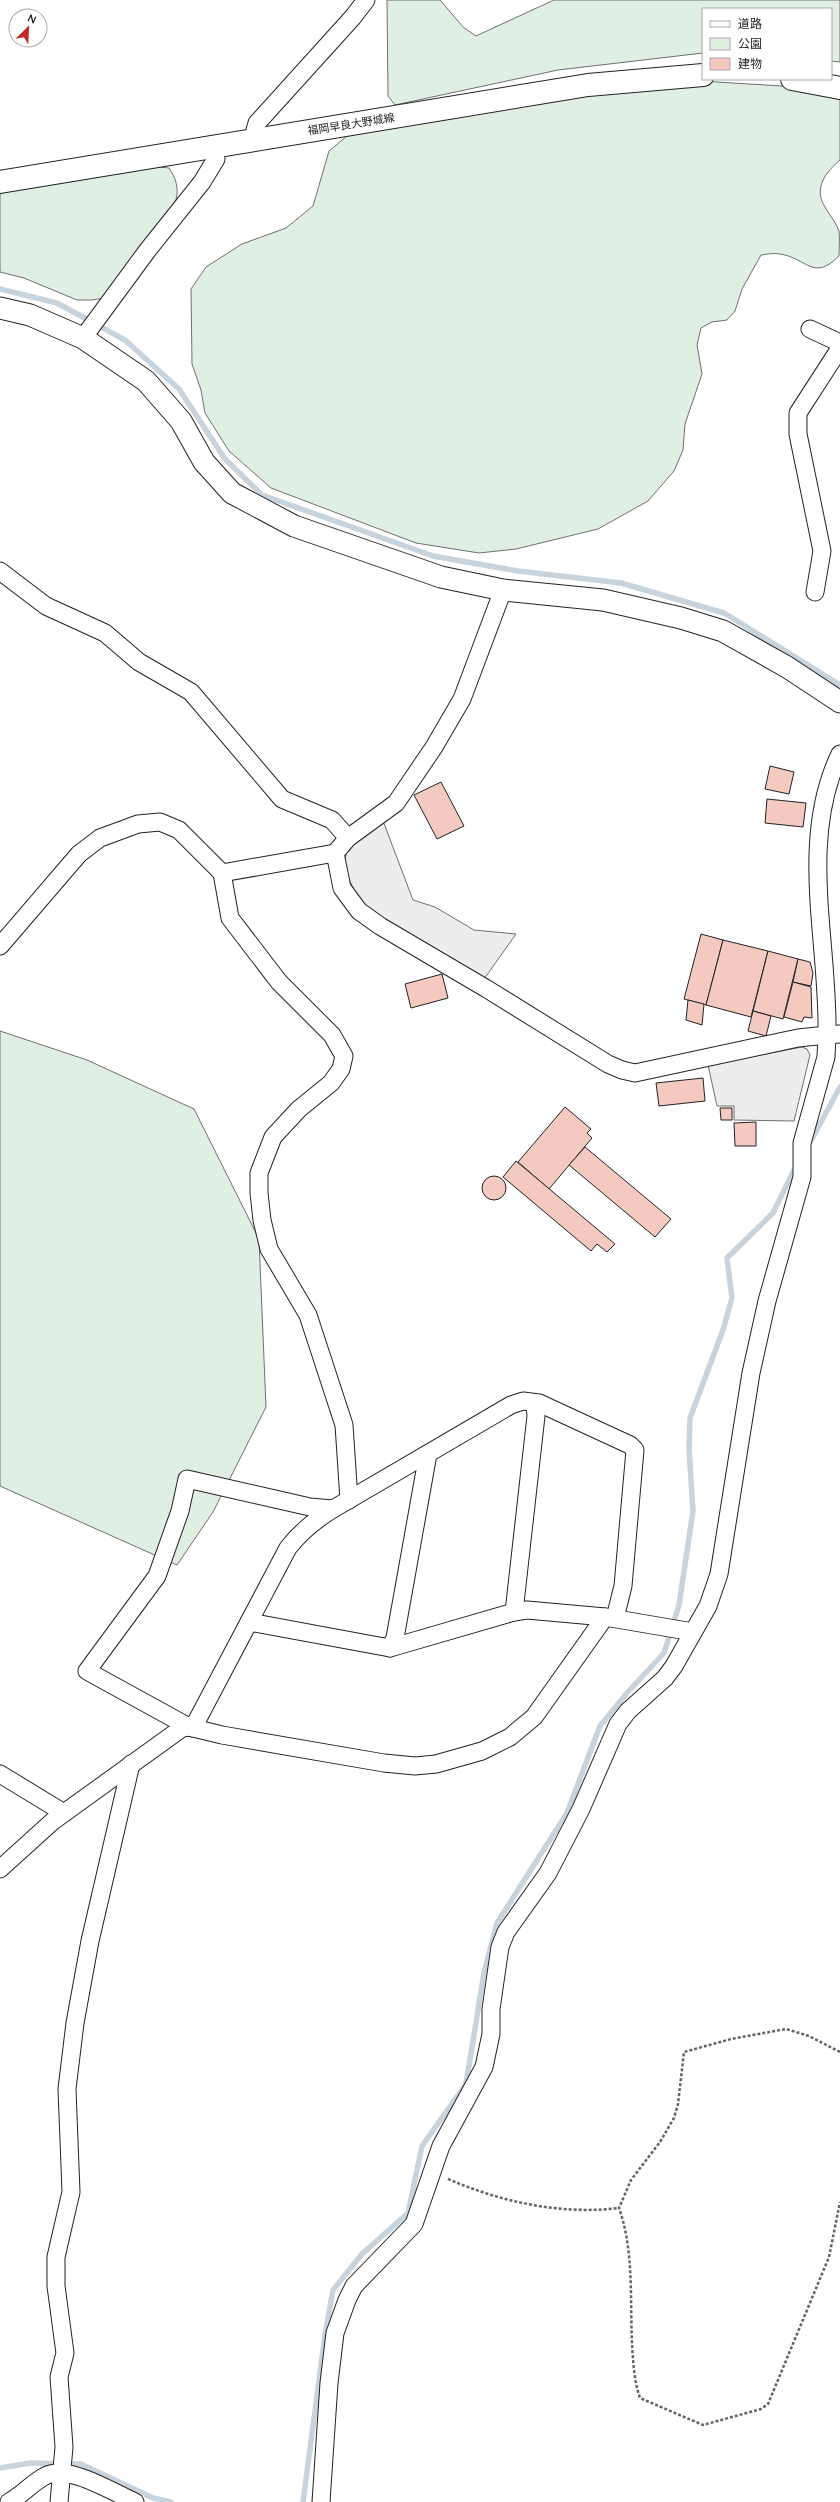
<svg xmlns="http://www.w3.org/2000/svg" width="840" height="2502" font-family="Quicksand,'Noto Sans JP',sans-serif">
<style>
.green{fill:#e0efe3;stroke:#6f6f6f}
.parking{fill:#ededed;stroke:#6f6f6f}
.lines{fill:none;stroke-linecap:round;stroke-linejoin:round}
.stream{stroke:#c7d3dd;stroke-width:5.5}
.building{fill:#f3c9c0;stroke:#222}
.minor-casing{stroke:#222;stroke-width:19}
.tertiary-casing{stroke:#222;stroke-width:23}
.primary-casing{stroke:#222;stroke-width:24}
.path{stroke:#646464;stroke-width:2.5;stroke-dasharray:3 2;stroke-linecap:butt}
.minor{stroke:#fff;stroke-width:17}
.tertiary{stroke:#fff;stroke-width:21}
.primary{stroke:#fff;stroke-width:22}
.labels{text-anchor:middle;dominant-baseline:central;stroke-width:3;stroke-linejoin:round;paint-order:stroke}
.street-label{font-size:11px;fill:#222;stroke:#fff}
</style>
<rect width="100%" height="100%" fill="#fff"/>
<!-- green -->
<g class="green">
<path d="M387 0H440L463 27 476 36 554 0H840V62L831 61V9H703V53L558 70 395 105 388 96Z"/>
<path d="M700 81 782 86 840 96V160C826 172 813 188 825 207 830 216 836 222 839 231 840 238 839 249 839 256 813 282 807 258 780 254 774 253 767 254 761 255L742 289 735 311 727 320 712 322 701 328 697 345 702 374 685 424 683 450 674 471 648 501 598 529 516 549 479 553 416 543 271 488 229 451 205 413 201 390 192 364 191 289 206 267 242 244 286 228 313 206 329 151 347 136 587 94Z"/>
<path d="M159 167 169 168C176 178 179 188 176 200L123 295 92 300H77L24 278 0 272V193Z"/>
<path d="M0 1031 87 1060 194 1109 259 1239 266 1407 213 1512 177 1565 0 1486Z"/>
</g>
<!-- parking -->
<g class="parking">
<path d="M383 821 413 900 435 907 474 930 516 934 482 982 367 909 354 890 345 870 346 851Z"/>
<path d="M802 1047 807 1049 810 1055 794 1121 734 1120V1106H717L708 1065Z"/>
</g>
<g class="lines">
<!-- stream -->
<g class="stream">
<path d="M0 289 57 303 125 340 179 389 225 459 262 495 433 556 518 571 621 583 724 613 840 685"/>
<path d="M808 1146 840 1087"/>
<path d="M0 2468 30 2463 81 2464 153 2498 171 2502"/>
<path d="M303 2502 325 2335 333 2290 362 2254 408 2213 422 2146 466 2084 484 1973 497 1923 567 1813 600 1726 627 1693 664 1653 679 1605 693 1511 689 1449 690 1418 723 1330 732 1298 727 1258 773 1213 797 1164"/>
</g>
</g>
<!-- building -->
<g class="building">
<path d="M770 766 794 772 789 794 765 789Z"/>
<path d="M441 782 464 826 437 839 414 795Z"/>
<path d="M767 799 806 803 803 827 765 823Z"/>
<path d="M701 934 723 940 706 1005 684 999Z"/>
<path d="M723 940 768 951 751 1017 706 1005Z"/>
<path d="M768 951 798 959 783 1019 753 1011Z"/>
<path d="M798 959 810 962 813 973 811 986 793 982Z"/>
<path d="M442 974 448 998 411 1008 405 984Z"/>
<path d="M793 982 811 987 812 1018 804 1017 802 1022 784 1017Z"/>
<path d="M688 1000 704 1004 702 1025 686 1020Z"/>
<path d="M753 1011 771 1016 766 1036 748 1031Z"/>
<path d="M703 1078 705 1101 659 1106 656 1083Z"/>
<path d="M565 1107 591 1129 587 1133 592 1138 549 1189 518 1162Z"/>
<path d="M720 1108H732V1120H721Z"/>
<path d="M756 1122V1146H735L734 1123Z"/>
<path d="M585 1147 671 1219 655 1237 569 1165Z"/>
<path d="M516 1161 615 1244 607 1252 597 1244 591 1251 503 1177Z"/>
<circle cx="494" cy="1188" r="12"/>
</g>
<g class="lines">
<!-- minor casing -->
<g class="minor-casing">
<g id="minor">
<path d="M255 139V130L257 123 353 17 366 0"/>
<path d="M810 329 840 343"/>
<path d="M83 338 147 251 202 182 216 159 214 146"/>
<path d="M0 571 46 606 105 633 139 662 191 692 282 799 332 820 348 838"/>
<path d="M815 592 822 551 798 434V413L840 348"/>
<path d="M335 853 342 888 359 911 380 926 487 989 608 1064 622 1070 635 1073 798 1038 827 1035C829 942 798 841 840 754"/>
<path d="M222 873 335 853 348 838 396 803 434 747 462 699 503 590"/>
<path d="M0 946 79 854 100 838 138 824 160 822 179 830 222 873 230 918 279 982 332 1035 344 1056 341 1069 331 1083 299 1109 273 1137 259 1173V1193L262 1220 269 1249 308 1315 344 1425 349 1500"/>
<path d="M514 1612 536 1416 535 1403"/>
<path d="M249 1622 390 1648 514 1612 527 1610 605 1617"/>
<path d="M390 1648 395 1638 428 1454"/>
<path d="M189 1727 87 1671 157 1576 180 1511 187 1479 310 1507 333 1509"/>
<path d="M193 1728 288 1548C301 1531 315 1520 333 1509L511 1405 523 1401 539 1403 630 1445 635 1450 623 1586 615 1618"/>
<path d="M0 1774 64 1813"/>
<path d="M0 1869 53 1821 182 1728 189 1727 222 1735 384 1763 415 1766 436 1764 482 1751 510 1737 534 1717 605 1617 693 1632"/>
<path d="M9 2502C22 2495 32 2483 45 2476 69 2464 112 2492 135 2502"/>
<path d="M59 2502 64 2447 59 2377 65 2353 56 2286V2257L71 2192 67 2089 75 2023 90 1941 131 1764"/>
<path d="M321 2502 329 2383 335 2333 347 2300 354 2286 414 2224 441 2146 484 2067 491 2034V2009L500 1947 506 1932 548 1873 581 1809 618 1724 628 1711 665 1678 674 1666 708 1606 719 1574 751 1373 767 1301 802 1177V1143L826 1057 827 1035 840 1034"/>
</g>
</g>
<!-- tertiary casing -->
<g class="tertiary-casing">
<path id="tertiary" d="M0 308 30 315 83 338 146 381 181 421 204 462 232 493 294 526 441 577 503 590 603 600 681 618 723 631 787 667 840 702"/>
</g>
<!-- primary casing -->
<g class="primary-casing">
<g id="primary">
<path d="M792 79 840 88"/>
<path d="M0 182 588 85 703 75"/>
</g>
</g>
<!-- path -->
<g class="path">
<path d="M840 2052 809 2036 786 2029 731 2039 684 2052 678 2104 674 2118 660 2142 631 2180 619 2208C634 2250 630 2299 632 2343 633 2361 634 2381 640 2398L703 2425 761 2409 768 2404 829 2257 840 2202"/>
<path d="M448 2179C501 2202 561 2215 619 2208"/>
</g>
<!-- minor -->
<use href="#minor" class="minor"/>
<!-- tertiary -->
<use href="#tertiary" class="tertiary"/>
<!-- primary -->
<use href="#primary" class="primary"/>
</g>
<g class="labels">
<!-- street labels -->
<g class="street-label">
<text transform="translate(351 124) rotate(-9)">福岡早良大野城線</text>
</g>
</g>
<!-- legend -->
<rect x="702" y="8" width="130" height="72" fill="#ffffff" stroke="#a7a7a7"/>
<rect x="710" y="21" width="20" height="6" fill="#ffffff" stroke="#a7a7a7"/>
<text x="738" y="28" font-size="12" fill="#222222">道路</text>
<rect x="710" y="38" width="20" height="12" fill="#e0efe3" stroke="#a7a7a7"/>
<text x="738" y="48" font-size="12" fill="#222222">公園</text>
<rect x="710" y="58" width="20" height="12" fill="#f3c9c0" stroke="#a7a7a7"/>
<text x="738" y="68" font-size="12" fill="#222222">建物</text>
<!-- north arrow -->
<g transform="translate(28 28) rotate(24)"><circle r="19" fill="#ffffff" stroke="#a7a7a7"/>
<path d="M0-3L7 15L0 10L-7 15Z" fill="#c62828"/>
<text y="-6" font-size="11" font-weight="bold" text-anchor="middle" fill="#222222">N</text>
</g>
</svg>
